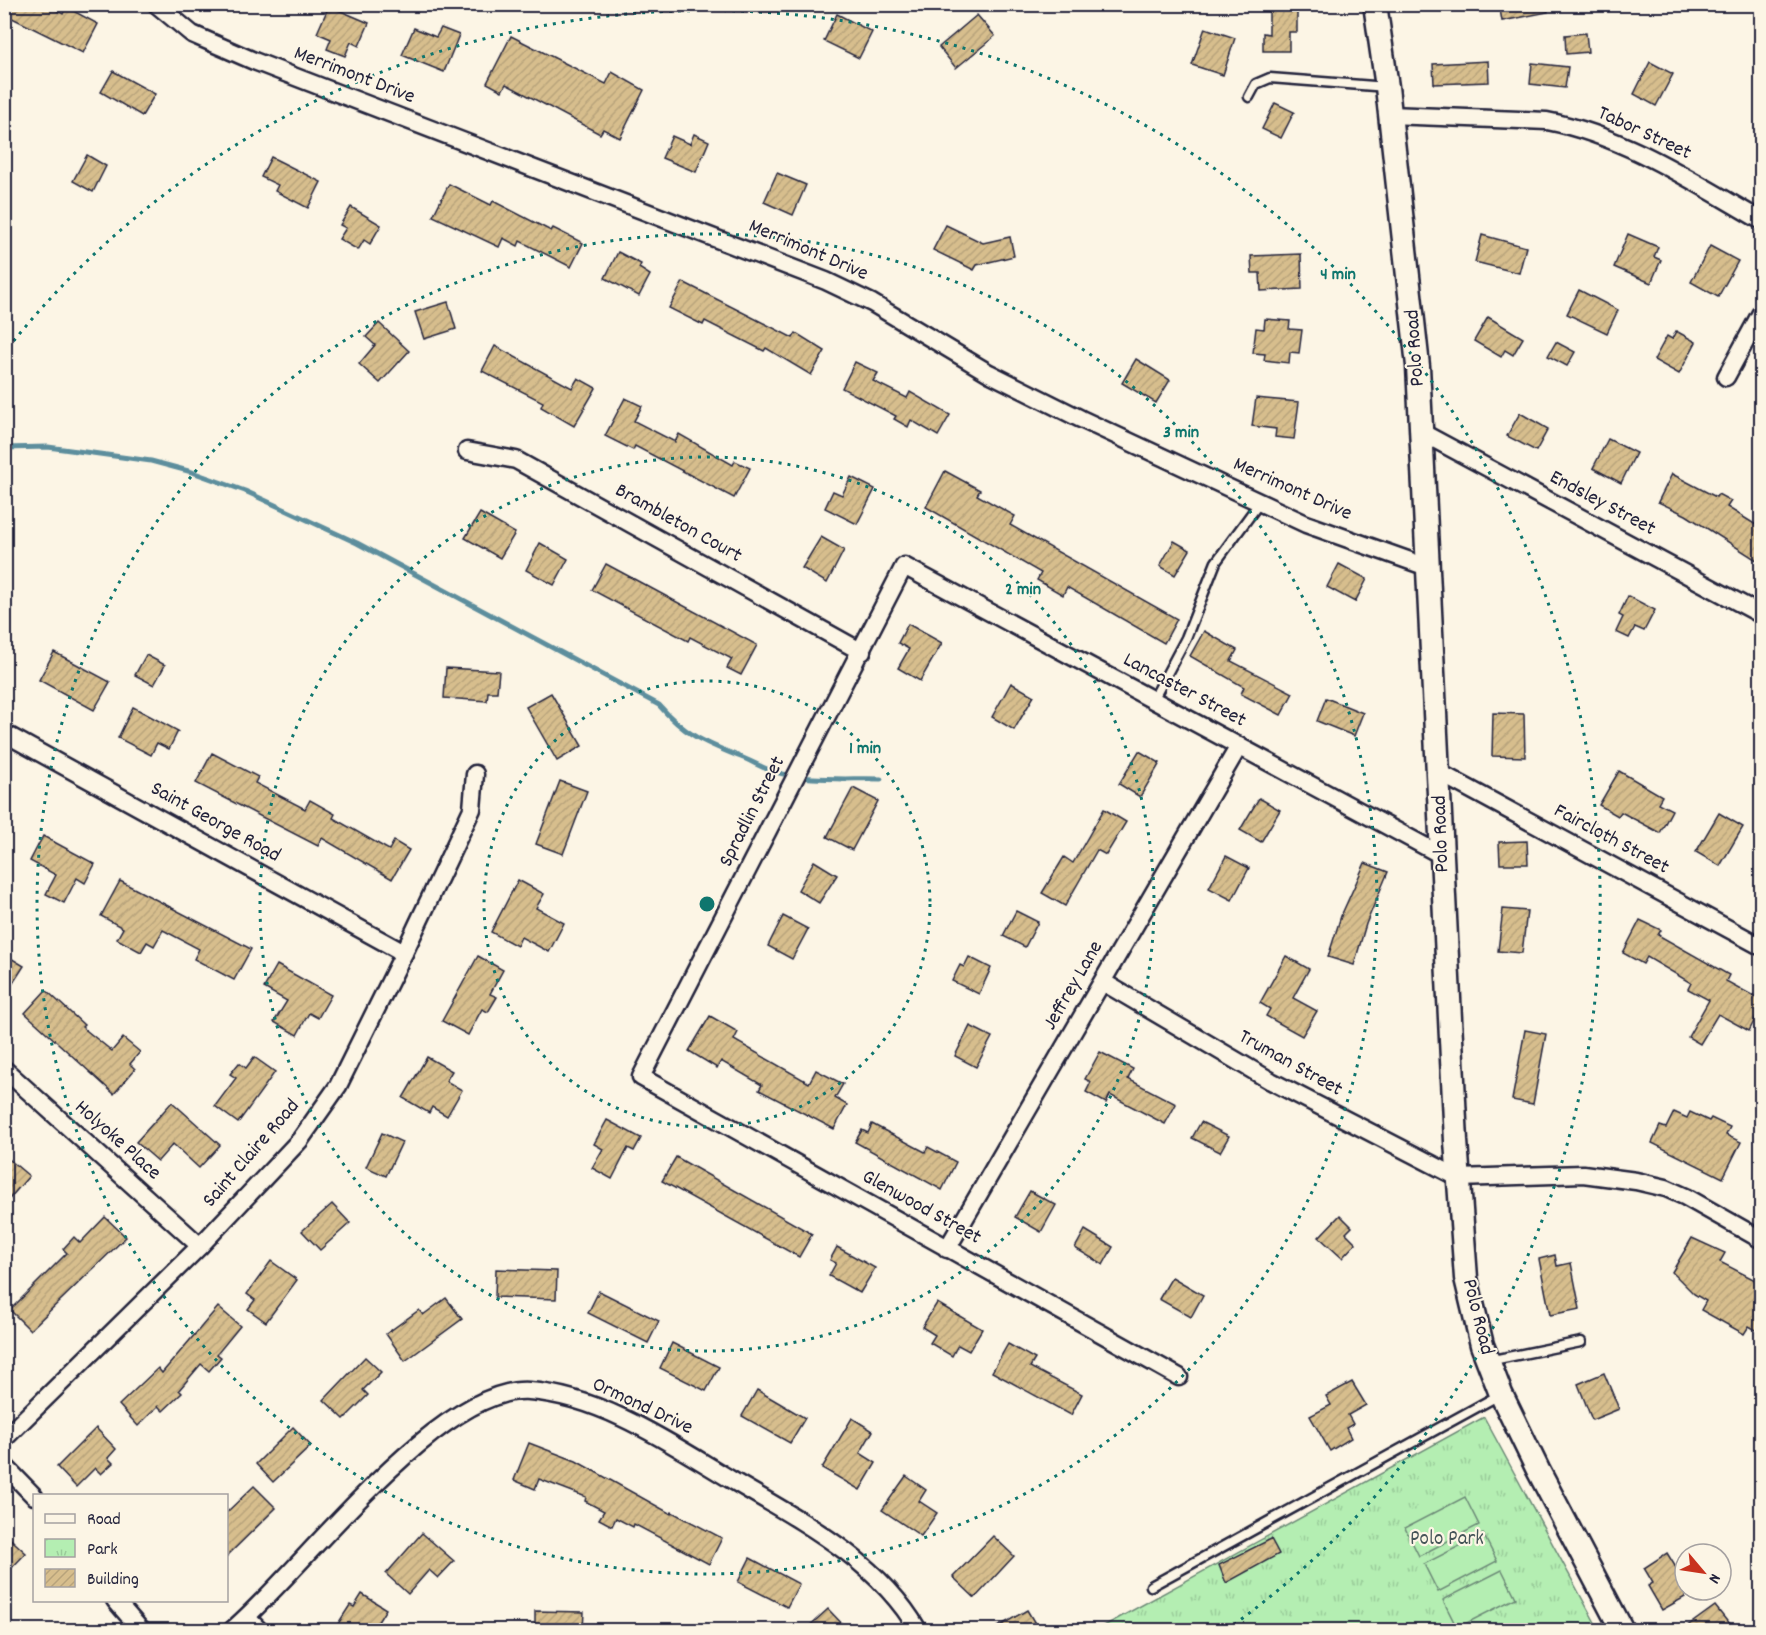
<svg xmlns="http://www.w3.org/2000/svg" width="1766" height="1635" font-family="Dekko,sans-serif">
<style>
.park{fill:url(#park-tufts);stroke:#6b8876;stroke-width:1.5}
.pitch{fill:#b4eeb2;stroke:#6b8876;stroke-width:1.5}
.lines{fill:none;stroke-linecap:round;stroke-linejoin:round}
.stream{stroke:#5d8e9d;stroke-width:5}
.building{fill:url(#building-hatch);stroke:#22223b;stroke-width:1.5}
.lane-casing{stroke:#22223b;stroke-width:13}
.street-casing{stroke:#22223b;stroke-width:21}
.secondary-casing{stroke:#22223b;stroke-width:27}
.lane{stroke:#fcf5e5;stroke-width:8}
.street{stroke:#fcf5e5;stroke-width:16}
.secondary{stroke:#fcf5e5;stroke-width:22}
.ring{fill:none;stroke:#0f766e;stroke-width:3;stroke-dasharray:3 6}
.labels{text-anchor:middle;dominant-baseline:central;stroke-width:4.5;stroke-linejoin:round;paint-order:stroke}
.street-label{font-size:21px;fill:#22223b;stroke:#fcf5e5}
.park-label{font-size:21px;fill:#465559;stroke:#fcf5e5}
.centre{fill:#0f766e;stroke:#fcf5e5;stroke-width:3}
.ring-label{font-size:18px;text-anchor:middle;font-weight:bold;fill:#0f766e;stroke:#fcf5e5;stroke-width:4.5;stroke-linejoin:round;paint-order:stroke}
</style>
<defs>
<pattern id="park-tufts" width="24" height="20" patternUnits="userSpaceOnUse" patternTransform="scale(1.5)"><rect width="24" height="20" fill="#b4eeb2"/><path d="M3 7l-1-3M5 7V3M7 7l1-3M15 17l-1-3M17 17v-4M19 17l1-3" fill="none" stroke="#9acc9a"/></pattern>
<pattern id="building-hatch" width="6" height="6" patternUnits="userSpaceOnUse" patternTransform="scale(1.5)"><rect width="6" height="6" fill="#d7be8d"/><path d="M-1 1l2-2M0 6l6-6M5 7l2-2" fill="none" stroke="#b8a37b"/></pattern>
</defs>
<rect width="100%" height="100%" fill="#fcf5e5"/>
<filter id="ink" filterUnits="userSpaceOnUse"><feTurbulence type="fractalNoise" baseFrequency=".0167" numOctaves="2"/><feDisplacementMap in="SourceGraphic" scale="12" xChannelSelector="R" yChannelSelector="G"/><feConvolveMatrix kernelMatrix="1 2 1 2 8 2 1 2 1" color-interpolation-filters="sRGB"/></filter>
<g filter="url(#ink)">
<!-- park -->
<path class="park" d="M1484 1417 1599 1630H1104V1626Z"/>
<!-- pitch -->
<g class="pitch">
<path d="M1465 1497 1479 1525 1419 1556 1405 1528Z"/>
<path d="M1483 1534 1497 1561 1438 1592 1424 1564Z"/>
<path d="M1502 1570 1516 1598 1457 1628 1443 1600Z"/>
</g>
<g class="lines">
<!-- stream -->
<path class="stream" d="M4 448 48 447 151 461 192 472 245 491 357 543 659 705C684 734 703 742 738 756 750 760 760 767 772 771 806 782 846 778 881 779"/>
</g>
<!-- building -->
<g class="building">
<path d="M4 4H46L63 14 66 7 98 24 83 53 4 14Z"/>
<path d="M1269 4H1297V32H1289V51H1263V33L1269 34Z"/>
<path d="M1499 4H1547L1548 12 1502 21Z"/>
<path d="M329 6 369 23 359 46 351 42 345 56 327 49 331 39 317 33Z"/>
<path d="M837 14 872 32 859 58 824 41Z"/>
<path d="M977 15 995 36 956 68 939 47Z"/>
<path d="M414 28 436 37 441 28 459 35 444 72 402 55Z"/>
<path d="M1205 28 1235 38 1223 75 1192 65Z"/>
<path d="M1586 33 1588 52 1566 54 1565 35Z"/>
<path d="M511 36 606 84 612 72 644 90 620 138 603 129 600 134 506 84 502 91 487 83Z"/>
<path d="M1488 61 1489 82 1434 84 1433 64Z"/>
<path d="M1650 62 1673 74 1656 106 1634 94Z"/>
<path d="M1532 63 1568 67 1565 88 1530 84Z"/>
<path d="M113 71 155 94 142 116 101 92Z"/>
<path d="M1275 103 1294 112 1281 138 1262 129Z"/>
<path d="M694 134 709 141 696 172 662 158 672 136 690 144Z"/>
<path d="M87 155 106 166 93 192 73 181Z"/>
<path d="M271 157 321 182 308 208 275 191 278 185 261 177Z"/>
<path d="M777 173 806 185 793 215 764 202Z"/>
<path d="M449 184 491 205 493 201 551 231 553 228 583 243 571 267 520 241 518 246 503 238 499 247 433 216Z"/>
<path d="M351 207 381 225 370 244 364 240 358 250 339 239 346 228 340 225Z"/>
<path d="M946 225 983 243 1010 237 1014 256 977 265 974 270 933 250Z"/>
<path d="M1628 234 1658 247 1654 257 1661 260 1651 283 1614 267Z"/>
<path d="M1482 235 1526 247 1519 273 1475 262Z"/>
<path d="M1710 246 1738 261 1718 297 1691 282Z"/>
<path d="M618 252 641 264 639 268 650 275 639 296 605 278Z"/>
<path d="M1301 254 1302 289 1261 291 1260 273H1252L1251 256Z"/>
<path d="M683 282 793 338 796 333 825 351 811 375 766 348 764 351 705 321 703 325 669 308Z"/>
<path d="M1579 290 1618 310 1607 333 1567 314Z"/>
<path d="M448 302 456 329 424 339 415 312Z"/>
<path d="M1488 317 1523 338 1513 355 1505 350 1501 357 1474 341Z"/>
<path d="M1265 319 1290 321 1289 329 1302 330 1299 353 1290 352 1289 363 1264 360 1265 354 1253 353 1256 328 1264 329Z"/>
<path d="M379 323 409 351 380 383 359 364 375 345 366 337Z"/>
<path d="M1676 331 1696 342 1679 374 1654 360 1667 336 1672 339Z"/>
<path d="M1556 342 1575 352 1567 366 1548 356Z"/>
<path d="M495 346 572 388 578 378 596 388 574 426 541 407 543 402 482 371Z"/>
<path d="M1136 359 1170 380 1156 403 1122 383Z"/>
<path d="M855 362 878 373 873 381 907 398 910 392 950 415 938 436 911 420 908 427 894 419 896 416 842 388Z"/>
<path d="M625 398 642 406 634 421 675 442 679 434 733 465 735 461 750 468 734 498 635 446 633 450 605 436Z"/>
<path d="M1256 398 1299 402 1294 439 1275 437 1276 429 1252 426Z"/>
<path d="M1520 413 1548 429 1536 451 1507 436Z"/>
<path d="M1608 439 1636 453 1621 483 1593 468Z"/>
<path d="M945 471 980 490 977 495 1015 516 1010 525 1177 619 1164 643 1067 587 1063 595 1037 580 1041 573 926 507Z"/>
<path d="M1672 474 1716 497 1718 494 1731 501 1727 507 1761 528V563L1686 515 1658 502Z"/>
<path d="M851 477 875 489 857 524 825 508 833 491 842 495Z"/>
<path d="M480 513 515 533 500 558 465 538Z"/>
<path d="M821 537 844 550 827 583 802 568Z"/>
<path d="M1174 541 1190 550 1175 575 1160 566Z"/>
<path d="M540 543 568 559 554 585 526 570Z"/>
<path d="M606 564 757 645 741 675 727 668 732 659 690 637 688 641 592 590Z"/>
<path d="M1339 564 1367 579 1355 602 1327 587Z"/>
<path d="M1628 596 1655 610 1644 631 1635 627 1629 638 1616 632 1623 617 1619 615Z"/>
<path d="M908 624 942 643 920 681 898 668 909 649 898 643Z"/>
<path d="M1204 631 1237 650 1231 661 1293 693 1281 715 1241 694 1244 687 1190 656Z"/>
<path d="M54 652 110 682 94 710 39 680Z"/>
<path d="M146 655 165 665 154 685 135 675Z"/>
<path d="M446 668 499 671 497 692H488L487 701 444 698Z"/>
<path d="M1011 683 1034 696 1014 730 992 717Z"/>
<path d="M551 693 582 746 557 761 526 707Z"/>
<path d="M1326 698 1363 713 1354 736 1317 721Z"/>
<path d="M133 707 178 731 169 749 157 743 151 755 118 738Z"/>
<path d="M1493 713 1524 714 1525 757 1492 756Z"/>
<path d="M1139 751 1160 763 1140 797 1119 784Z"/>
<path d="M212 753 258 777 255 783 305 809 310 800 335 814 333 818 389 850 394 841 409 850 392 879 322 838 318 846 196 783Z"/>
<path d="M1619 771 1662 796 1658 803 1672 810 1660 833 1621 812 1618 816 1599 805Z"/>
<path d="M560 781 587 791 563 854 536 844Z"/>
<path d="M853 788 878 801 852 850 827 837Z"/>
<path d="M1259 798 1280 810 1261 842 1240 830Z"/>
<path d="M1104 809 1126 822 1106 855 1097 850 1065 906 1042 893 1064 857 1073 863Z"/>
<path d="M1719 813 1743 827 1720 866 1696 852Z"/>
<path d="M43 836 95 864 85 883 77 878 64 903 46 894 56 875 30 861Z"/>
<path d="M1527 841 1528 864H1500L1499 842Z"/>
<path d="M1226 856 1249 868 1232 900 1209 888Z"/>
<path d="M814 861 837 875 819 903 798 890Z"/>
<path d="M1365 863 1388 872 1366 924 1354 965 1328 957 1341 916Z"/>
<path d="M518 880 544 894 536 908 564 923 549 952 521 937 517 946 491 932Z"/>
<path d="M120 881 251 949 234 980 194 959 199 949 163 930 154 946 147 942 141 952 117 939 123 928 101 916Z"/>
<path d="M1503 909 1527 911 1522 953 1498 951Z"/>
<path d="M1016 911 1038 922 1025 947 1003 936Z"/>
<path d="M783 916 808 929 792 959 768 946Z"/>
<path d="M1640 920 1661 930 1658 935 1729 975 1726 981 1761 1000V1008L1749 1031 1718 1014 1700 1044 1688 1037 1709 1000 1688 989 1691 983 1647 957 1643 964 1623 953Z"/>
<path d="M4 954 24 966 4 997Z"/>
<path d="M478 956 503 970 490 994 497 997 488 1012 482 1009 468 1035 442 1021Z"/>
<path d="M1286 956 1309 969 1293 998 1317 1011 1302 1036 1266 1016 1270 1009 1260 1003Z"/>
<path d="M969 957 991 968 979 994 952 981 960 965 964 967Z"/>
<path d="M277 965 331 995 318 1018 309 1013 297 1035 274 1022 287 1001 264 988Z"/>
<path d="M46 990 84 1025 82 1027 112 1051 123 1038 140 1052 130 1064 135 1069 114 1094 25 1013Z"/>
<path d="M710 1016 738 1032 734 1040 809 1083 816 1070 843 1084 835 1098 847 1105 834 1129 759 1090 762 1085 721 1061 717 1068 689 1051Z"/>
<path d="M970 1026 992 1037 976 1067 955 1056Z"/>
<path d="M1525 1030 1546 1034 1533 1104 1512 1100Z"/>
<path d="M1100 1052 1133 1069 1128 1079 1176 1104 1165 1124 1110 1095 1106 1103 1086 1092 1091 1082 1085 1079Z"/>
<path d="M254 1057 275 1072 238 1123 215 1106 236 1078 230 1074 239 1063 246 1068Z"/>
<path d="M427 1057 452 1071 446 1081 462 1090 447 1116 432 1107 429 1113 403 1098Z"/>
<path d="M172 1102 220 1145 199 1168 173 1144 158 1161 136 1142Z"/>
<path d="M1674 1112 1687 1118 1690 1112 1709 1121 1711 1118 1730 1127 1726 1135 1741 1142 1723 1178 1652 1143 1660 1126 1666 1128Z"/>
<path d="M607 1120 641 1138 634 1151 628 1148 612 1179 592 1168 603 1149 594 1144Z"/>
<path d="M1201 1122 1229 1136 1220 1152 1192 1138Z"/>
<path d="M872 1124 925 1152 928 1147 956 1162 942 1190 855 1142 862 1130 868 1133Z"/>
<path d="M382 1133 402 1142 386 1176 366 1167Z"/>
<path d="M4 1155 29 1176 4 1205Z"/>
<path d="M676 1157 812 1234 799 1257 662 1181Z"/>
<path d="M1030 1191 1056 1205 1041 1232 1015 1217Z"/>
<path d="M332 1204 350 1223 320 1250 302 1231Z"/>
<path d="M1340 1215 1352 1227 1346 1233 1356 1243 1342 1258 1319 1237Z"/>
<path d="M105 1217 126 1237 30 1330 10 1310 67 1253 63 1249 74 1237 80 1243Z"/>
<path d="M1085 1230 1113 1247 1103 1265 1075 1248Z"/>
<path d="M1692 1238 1725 1253 1720 1262 1761 1283V1333L1749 1326 1744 1334 1701 1310 1706 1301 1694 1294 1672 1272Z"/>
<path d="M837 1247 875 1268 860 1293 829 1276 836 1263 830 1260Z"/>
<path d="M1555 1255 1557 1266 1571 1263 1580 1309 1550 1315 1539 1259Z"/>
<path d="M271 1261 297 1280 266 1322 248 1309 255 1300 247 1294Z"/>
<path d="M496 1269 557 1271 556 1299 495 1297Z"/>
<path d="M1172 1277 1203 1295 1191 1317 1159 1299Z"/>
<path d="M599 1291 659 1321 648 1343 588 1313Z"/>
<path d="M446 1298 462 1319 405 1361 386 1334 419 1310 423 1315Z"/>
<path d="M937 1303 982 1329 969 1351 958 1345 952 1356 930 1343 935 1335 922 1327Z"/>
<path d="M218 1307 240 1326 217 1354 221 1357 209 1371 201 1364 179 1390 182 1393 163 1411 158 1406 138 1426 119 1405 158 1368 162 1373Z"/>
<path d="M672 1343 719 1367 706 1391 660 1368Z"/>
<path d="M1008 1344 1035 1359 1030 1367 1082 1394 1071 1415 992 1372Z"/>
<path d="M365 1357 381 1372 363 1390 368 1395 344 1419 324 1400Z"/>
<path d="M1604 1373 1619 1409 1592 1420 1578 1384Z"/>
<path d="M1352 1382 1366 1405 1348 1415 1353 1424 1346 1428 1351 1438 1330 1451 1310 1416 1331 1405 1326 1396Z"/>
<path d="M757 1390 805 1418 790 1443 742 1416Z"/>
<path d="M852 1418 873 1431 860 1453 876 1463 860 1490 822 1468Z"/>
<path d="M293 1427 311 1446 273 1482 256 1464Z"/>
<path d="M96 1428 116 1449 108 1458 113 1463 101 1474 95 1468 76 1487 57 1467Z"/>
<path d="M529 1443 576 1461 671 1514 672 1512 722 1538 709 1564 634 1524 633 1527 616 1518 612 1526 599 1519 604 1511 585 1501 586 1497 539 1479 535 1489 514 1480Z"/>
<path d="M906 1476 926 1490 919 1501 937 1513 921 1536 882 1510Z"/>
<path d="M254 1486 276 1508 226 1557V1513Z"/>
<path d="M4 1533 26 1553 4 1576Z"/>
<path d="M422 1533 454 1561 438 1578 429 1570 408 1594 386 1574Z"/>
<path d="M993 1536 1014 1556 975 1598 953 1577Z"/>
<path d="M1271 1539 1279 1554 1226 1583 1219 1565Z"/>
<path d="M1667 1553 1678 1571 1685 1566V1597L1662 1610 1648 1586 1653 1583 1644 1568Z"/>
<path d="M750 1558 799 1584 787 1607 738 1582Z"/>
<path d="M362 1594 386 1609 373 1630H334L350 1605 354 1607Z"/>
<path d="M1715 1606 1734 1630H1682Z"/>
<path d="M828 1609 848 1630H805Z"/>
<path d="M1027 1610 1039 1630H993Z"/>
<path d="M535 1611 584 1612 583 1630H535Z"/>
</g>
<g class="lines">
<!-- lane casing -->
<g class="lane-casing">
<g id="lane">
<path d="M1249 97 1256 84 1270 78 1387 87"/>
<path d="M1153 700 1186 638 1216 562 1260 502"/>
<path d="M1488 1361 1581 1342"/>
<path d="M1151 1586 1501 1394"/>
</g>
</g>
<!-- street casing -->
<g class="street-casing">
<g id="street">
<path d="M156 4 192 34 254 61 826 281 872 303 989 373 1081 419 1306 524 1430 568"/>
<path d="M1389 115 1547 121C1625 136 1694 182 1762 221"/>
<path d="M1726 377 1762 311"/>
<path d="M1421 432 1762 615"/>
<path d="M467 451 516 460 862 652"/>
<path d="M4 733 404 953"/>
<path d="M1440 773 1762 947"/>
<path d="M1103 982 1271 1081 1459 1178 1583 1174 1636 1181 1666 1188 1686 1197 1762 1240"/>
<path d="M4 1069 200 1246"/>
<path d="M947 1249 1239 746"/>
<path d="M1179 1377 641 1077 904 566 1443 856"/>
<path d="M4 1439 200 1246 300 1140 338 1086 404 953 472 809 475 774"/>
<path d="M4 1465 34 1496"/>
<path d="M115 1600 141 1630"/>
<path d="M247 1618 259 1630"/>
<path d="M232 1630C301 1572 438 1385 529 1391 601 1396 670 1443 730 1479 799 1520 877 1559 918 1630"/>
</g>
</g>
<!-- secondary casing -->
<g class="secondary-casing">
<path id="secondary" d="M1375 4 1387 87 1418 366 1456 1141 1466 1278 1482 1345 1501 1394 1538 1470 1622 1630"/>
</g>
<!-- lane -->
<use href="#lane" class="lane"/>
<!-- street -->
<use href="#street" class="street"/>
<!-- secondary -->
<use href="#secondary" class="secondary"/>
</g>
</g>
<!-- distance rings -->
<g class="ring">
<circle cx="707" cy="904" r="223"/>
<circle cx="707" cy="904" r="447"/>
<circle cx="707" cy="904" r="670"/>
<path d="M8 348A893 893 0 1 1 1232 1626"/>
</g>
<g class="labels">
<!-- street labels -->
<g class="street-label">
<text transform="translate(354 76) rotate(21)">Merrimont Drive</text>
<text transform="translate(1644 134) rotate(25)">Tabor Street</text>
<text transform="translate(808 251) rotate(23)">Merrimont Drive</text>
<text transform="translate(1416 348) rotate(-94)">Polo Road</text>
<text transform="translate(1292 490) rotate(24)">Merrimont Drive</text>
<text transform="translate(1602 504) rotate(28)">Endsley Street</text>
<text transform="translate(678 524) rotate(29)">Brambleton Court</text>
<text transform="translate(1184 691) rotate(28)">Lancaster Street</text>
<text transform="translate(753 812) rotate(-63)">Spradlin Street</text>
<text transform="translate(215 823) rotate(29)">Saint George Road</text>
<text transform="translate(1442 834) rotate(-92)">Polo Road</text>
<text transform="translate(1611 840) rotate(28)">Faircloth Street</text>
<text transform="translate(1074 986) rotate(-60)">Jeffrey Lane</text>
<text transform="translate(1290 1064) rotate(29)">Truman Street</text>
<text transform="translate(117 1141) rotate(42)">Holyoke Place</text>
<text transform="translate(252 1154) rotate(-49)">Saint Claire Road</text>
<text transform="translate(921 1208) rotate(29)">Glenwood Street</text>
<text transform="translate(1477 1317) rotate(76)">Polo Road</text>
<text transform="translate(642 1407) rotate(25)">Ormond Drive</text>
</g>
<!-- park labels -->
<g class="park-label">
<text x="1447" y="1540">Polo Park</text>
</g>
</g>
<circle cx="707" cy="904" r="9" class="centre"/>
<g class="ring-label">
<text x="1338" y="279">4 min</text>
<text x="1181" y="437">3 min</text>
<text x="1023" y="594">2 min</text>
<text x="865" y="753">1 min</text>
</g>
<!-- margin -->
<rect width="1766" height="1635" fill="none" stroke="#fcf5e5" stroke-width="24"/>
<rect x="12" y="12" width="1742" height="1611" fill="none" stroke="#22223b" stroke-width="2" filter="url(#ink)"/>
<!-- legend -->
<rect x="33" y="1494" width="195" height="108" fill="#fcf5e5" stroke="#a5a1a1" stroke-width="1.5"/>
<rect x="45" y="1514" width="30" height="9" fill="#fcf5e5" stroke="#a5a1a1" stroke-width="1.5"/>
<text x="87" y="1524" font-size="18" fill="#22223b">Road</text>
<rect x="45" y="1539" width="30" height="18" fill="url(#park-tufts)" stroke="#a5a1a1" stroke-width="1.5"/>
<text x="87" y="1554" font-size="18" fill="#22223b">Park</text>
<rect x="45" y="1569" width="30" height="18" fill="url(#building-hatch)" stroke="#a5a1a1" stroke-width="1.5"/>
<text x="87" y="1584" font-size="18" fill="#22223b">Building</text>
<!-- north arrow -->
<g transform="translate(1703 1572) rotate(119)"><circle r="28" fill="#fcf5e5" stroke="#a5a1a1" stroke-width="1.5"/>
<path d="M0-4.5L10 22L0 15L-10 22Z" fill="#c8321e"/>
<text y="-9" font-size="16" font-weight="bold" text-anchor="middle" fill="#22223b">N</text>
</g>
</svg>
